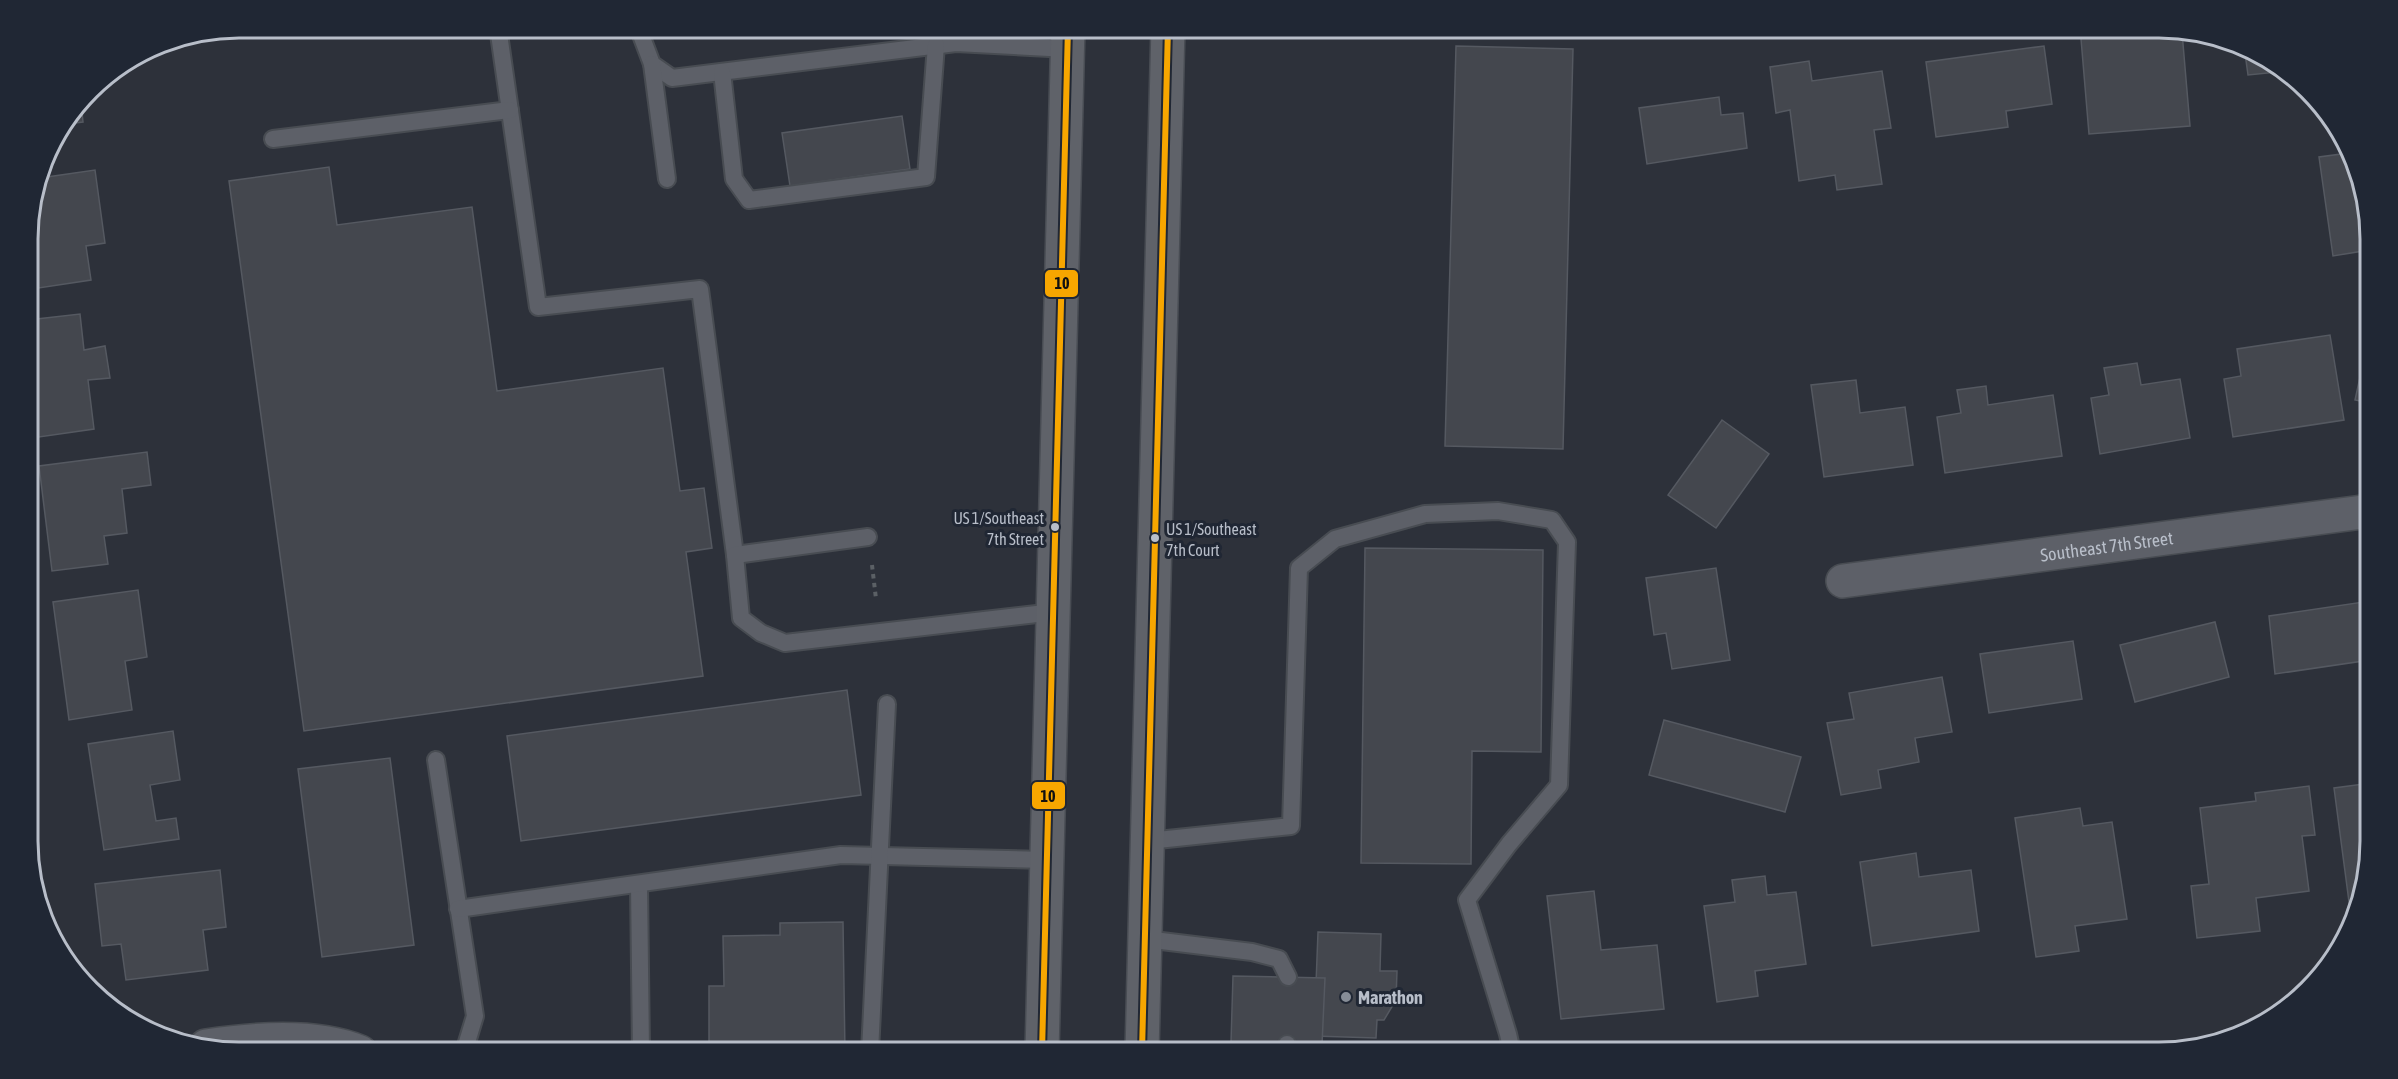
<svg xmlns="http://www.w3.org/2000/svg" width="2398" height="1079" font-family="'Asap Condensed',sans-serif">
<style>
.building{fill:#44474e;stroke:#555961;stroke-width:1.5}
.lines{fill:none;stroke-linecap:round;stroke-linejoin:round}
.service-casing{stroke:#484c52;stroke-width:20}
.minor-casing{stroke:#484c52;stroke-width:36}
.primary-casing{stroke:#484c53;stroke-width:36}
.path{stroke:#5b6065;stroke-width:4;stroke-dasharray:4.5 4.5;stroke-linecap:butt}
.service{stroke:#5d6068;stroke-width:16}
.minor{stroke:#5d6068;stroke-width:33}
.primary{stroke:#5f6269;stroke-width:33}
.bus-1-casing{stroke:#202734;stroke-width:10}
.bus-1{stroke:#f7a600;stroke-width:6}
.bus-dot{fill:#b8bec9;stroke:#202734;stroke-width:2}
.poi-dot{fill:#878d97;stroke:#202734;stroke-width:2}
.labels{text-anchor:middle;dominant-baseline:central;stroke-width:6;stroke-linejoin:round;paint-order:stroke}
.bus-label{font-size:16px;fill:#b8bec9;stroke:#202734;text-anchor:end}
.street-label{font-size:18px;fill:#b8bec9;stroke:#202734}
.poi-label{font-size:18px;font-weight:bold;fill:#b8bec9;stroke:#202734;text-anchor:start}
.rim{fill:none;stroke:#b8bec9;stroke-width:3}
.line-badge{stroke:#202734;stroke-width:2}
.pale-badge-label{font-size:16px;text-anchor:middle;font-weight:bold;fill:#111}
</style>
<rect width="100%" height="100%" fill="#2d313a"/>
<!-- building -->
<g class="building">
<path d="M2080 27H2129L2130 36 2182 32 2190 126 2089 134Z"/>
<path d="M1456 46 1573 49 1563 449 1445 446Z"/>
<path d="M2044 46 2052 104 2006 111 2008 127 1936 137 1926 62Z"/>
<path d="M2244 46 2278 72 2248 75Z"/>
<path d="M1809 61 1812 81 1882 71 1891 128 1874 130 1882 184 1837 190 1835 175 1799 181 1790 110 1776 113 1770 67Z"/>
<path d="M1719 97 1721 115 1743 113 1747 148 1647 164 1639 108Z"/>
<path d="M81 103 83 122 65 124Z"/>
<path d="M902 116 910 169 790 186 782 133Z"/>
<path d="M2338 135 2369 211V250L2333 256 2319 157 2341 154Z"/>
<path d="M329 167 337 225 472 207 497 391 663 368 680 491 704 488 712 548 686 552 703 676 304 731 229 181Z"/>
<path d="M95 170 105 243 86 246 91 280 32 289 28 254 27 224 40 178Z"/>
<path d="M80 314 84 350 105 346 110 378 88 380 94 429 32 438 28 406V320Z"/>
<path d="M2370 332V403L2355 400Z"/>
<path d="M2330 335 2344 420 2233 437 2224 379 2241 376 2237 349Z"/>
<path d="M2137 363 2141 385 2180 379 2190 438 2100 454 2091 398 2109 395 2104 368Z"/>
<path d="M1856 380 1860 413 1905 407 1913 465 1824 477 1811 385Z"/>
<path d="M1986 386 1988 405 2053 395 2062 456 1945 473 1937 417 1961 413 1957 390Z"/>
<path d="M1722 420 1769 454 1716 528 1668 495Z"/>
<path d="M147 452 151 485 122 489 127 533 104 536 108 564 52 571 39 466Z"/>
<path d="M1365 548 1543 550 1541 752 1472 751 1471 864 1361 863Z"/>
<path d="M1716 568 1730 660 1672 669 1666 633 1654 635 1646 578Z"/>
<path d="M138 590 147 657 125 661 132 710 69 720 53 602Z"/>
<path d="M2370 601V660L2275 674 2269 616Z"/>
<path d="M2215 622 2229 677 2135 702 2120 645Z"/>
<path d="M2073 641 2082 699 1989 713 1980 654Z"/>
<path d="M1942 677 1952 732 1915 738 1919 762 1878 770 1881 788 1841 795 1827 723 1854 719 1849 693Z"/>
<path d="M847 690 861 795 521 841 507 736Z"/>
<path d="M1664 720 1801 757 1785 812 1649 775Z"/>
<path d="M173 731 180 780 150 785 156 821 176 818 179 839 104 850 88 744Z"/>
<path d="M390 758 414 945 322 957 298 769Z"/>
<path d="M2371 783V841L2356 917H2351L2334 788Z"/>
<path d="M2309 786 2315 835 2302 836 2309 891 2256 898 2260 931 2197 938 2191 886 2209 884 2200 808 2256 801 2255 793Z"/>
<path d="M2080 808 2083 826 2112 822 2127 919 2075 926 2079 951 2036 957 2015 818Z"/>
<path d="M1916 853 1919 877 1971 870 1979 931 1872 946 1860 862Z"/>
<path d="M220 870 226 927 203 930 208 970 126 980 121 944 102 946 95 884Z"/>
<path d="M1765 876 1767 895 1796 892 1806 964 1755 971 1758 996 1717 1002 1704 906 1735 902 1732 880Z"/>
<path d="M1594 891 1601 950 1657 945 1664 1009 1561 1019 1547 896Z"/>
<path d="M843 922 845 1052H709V986H724L723 936 780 935V923Z"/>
<path d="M1318 932 1381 934 1380 971H1397L1396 1000 1384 1020H1377L1376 1038 1314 1036Z"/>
<path d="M1233 976 1325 978 1322 1045 1231 1042Z"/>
</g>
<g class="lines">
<!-- service casing -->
<g class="service-casing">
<g id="service">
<path d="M498 27 538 307 700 289 735 555"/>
<path d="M638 27 652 64 672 78 956 43 1068 49"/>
<path d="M652 64 667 179"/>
<path d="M722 72 734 179 749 200 926 177 936 45"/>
<path d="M273 139 510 110"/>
<path d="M868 537 735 555 741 618 761 633 785 643 1054 612"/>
<path d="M436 760 475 1016 464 1052"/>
<path d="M1148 841 1291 826 1299 568 1335 539 1425 514 1498 511 1552 520 1567 542 1559 785 1509 844 1467 900 1508 1034 1512 1052"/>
<path d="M639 884 641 1052"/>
<path d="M458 909 841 855 1047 860"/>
<path d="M1145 939 1252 952 1279 959 1288 977"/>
<path d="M870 1052 887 704"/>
<path d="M1287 1052V1044"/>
</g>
</g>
<!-- minor casing -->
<g class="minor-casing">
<g id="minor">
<path id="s1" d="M1843 581 2370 511"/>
<path d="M206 1046C252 1039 317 1034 360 1052"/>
</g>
</g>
<!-- primary casing -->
<g class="primary-casing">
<g id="primary">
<path d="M1042 1052 1068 27"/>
<path d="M1142 1052 1168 27"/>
</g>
</g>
<!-- path -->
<path class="path" d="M872 565 876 599"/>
<!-- service -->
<use href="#service" class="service"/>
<!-- minor -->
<use href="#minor" class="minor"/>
<!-- primary -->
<use href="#primary" class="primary"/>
<!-- bus-1 casing -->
<g class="bus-1-casing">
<g id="bus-1">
<path d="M1042 1052 1068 27"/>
<path d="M1142 1052 1168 27"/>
</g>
</g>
<!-- bus-1 -->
<use href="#bus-1" class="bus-1"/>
</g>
<!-- markers -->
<g class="bus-dot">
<circle cx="1055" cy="527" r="5"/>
<circle cx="1155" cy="538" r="5"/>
</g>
<circle class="poi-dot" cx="1346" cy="997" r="6"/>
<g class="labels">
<!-- bus labels -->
<g class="bus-label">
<text x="1044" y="518">US 1/Southeast<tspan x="1044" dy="21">7th Street</tspan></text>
<text x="1166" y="529" text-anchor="start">US 1/Southeast<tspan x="1166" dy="21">7th Court</tspan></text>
</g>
<!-- street labels -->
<g class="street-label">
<text stroke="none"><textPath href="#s1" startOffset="266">Southeast 7th Street</textPath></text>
</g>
<!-- poi labels -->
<g class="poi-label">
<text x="1358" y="997">Marathon</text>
</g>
</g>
<!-- crop -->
<path d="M0 0H2398V1079H0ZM239 38H2159A201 201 0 0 1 2360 239V841A201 201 0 0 1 2159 1042H239A201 201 0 0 1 38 841V239A201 201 0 0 1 239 38Z" fill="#202734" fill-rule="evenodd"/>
<path class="rim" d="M239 38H2159A201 201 0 0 1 2360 239V841A201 201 0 0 1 2159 1042H239A201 201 0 0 1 38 841V239A201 201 0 0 1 239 38Z"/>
<g class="line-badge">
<rect x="1044" y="269" width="35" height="29" rx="6" fill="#f7a600"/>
<rect x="1031" y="781" width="35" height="29" rx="6" fill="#f7a600"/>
</g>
<g class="pale-badge-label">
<text x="1062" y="289">10</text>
<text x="1048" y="802">10</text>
</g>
</svg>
